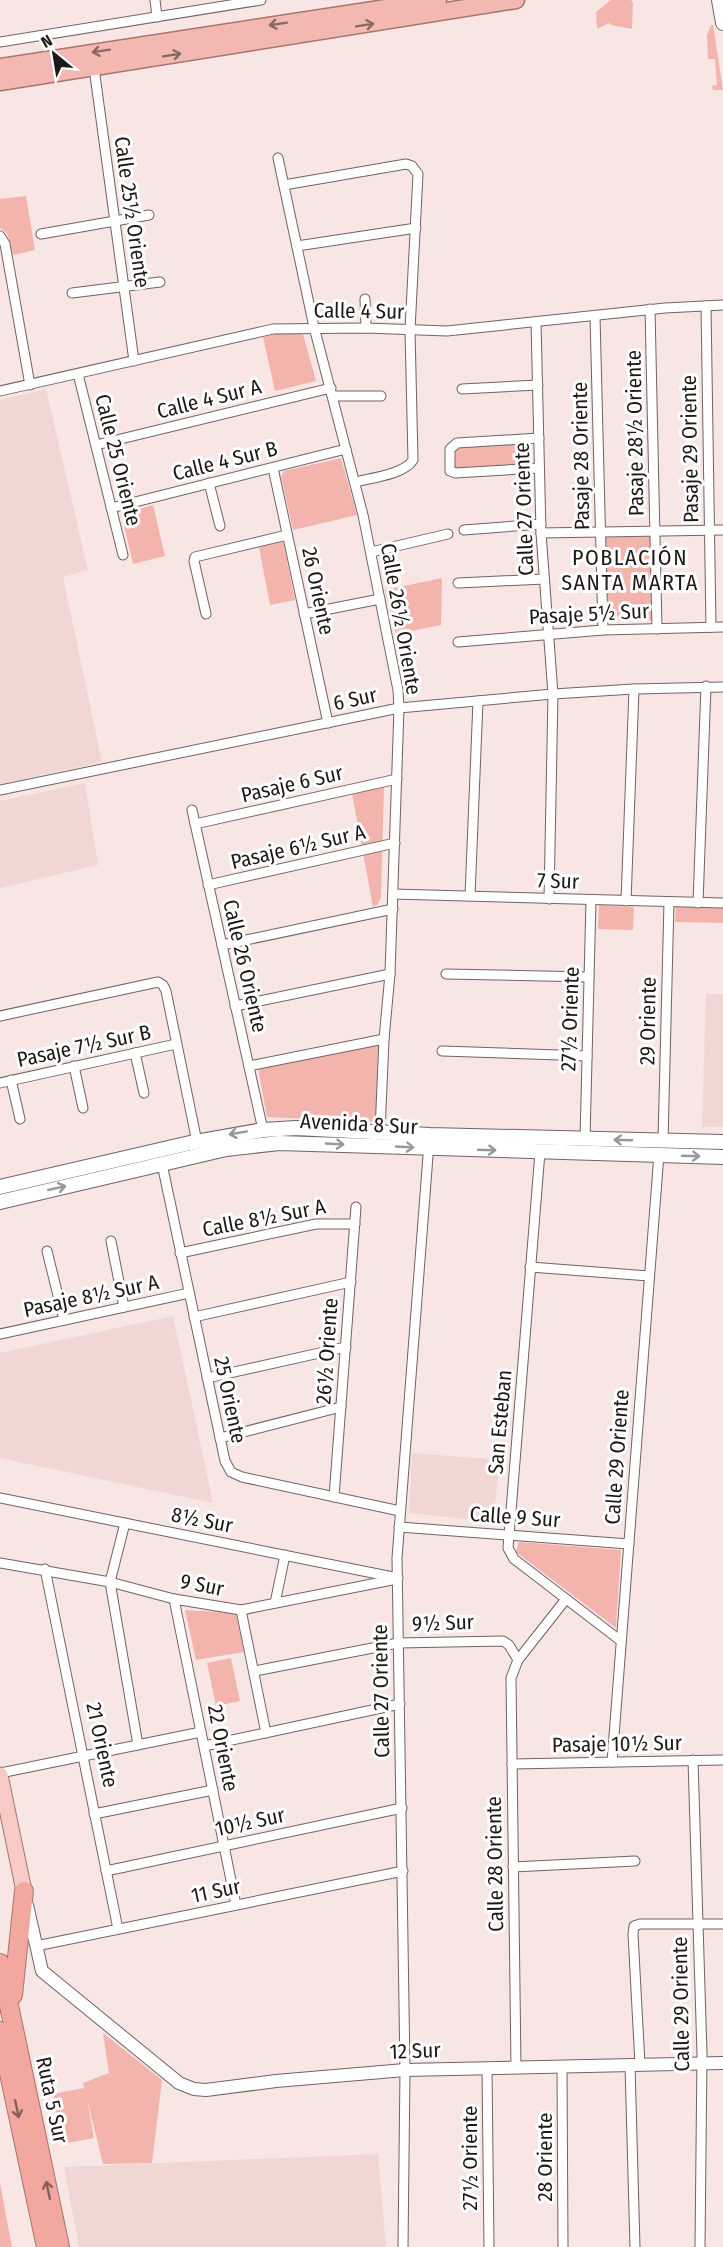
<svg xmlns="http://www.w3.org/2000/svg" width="723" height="2247" font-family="'Fira Sans Condensed',sans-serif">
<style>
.built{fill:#f1d7d4}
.green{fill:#f2b4ad}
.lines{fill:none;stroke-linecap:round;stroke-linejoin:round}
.minor-casing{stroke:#726362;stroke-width:11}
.tertiary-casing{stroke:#726362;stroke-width:14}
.secondary-casing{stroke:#726362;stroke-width:16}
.primary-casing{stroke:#a7756f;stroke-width:17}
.trunk-casing{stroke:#a7756f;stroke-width:19}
.motorway-casing{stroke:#a7756f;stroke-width:20}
.minor{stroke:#fff;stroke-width:9}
.tertiary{stroke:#fff;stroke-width:12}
.secondary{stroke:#fff;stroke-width:14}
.primary{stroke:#f7cac5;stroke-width:15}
.trunk{stroke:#f4b8b2;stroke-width:16}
.motorway{stroke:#f2a79f;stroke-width:18}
.oneway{stroke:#886864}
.oneway2{stroke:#999797}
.oneway3{stroke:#88605b}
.labels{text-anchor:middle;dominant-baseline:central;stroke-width:6;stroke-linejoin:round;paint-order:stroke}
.street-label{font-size:21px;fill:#1d1817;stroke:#fff}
.neighbourhood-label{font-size:22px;letter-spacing:1.5px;fill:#1d1817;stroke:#fff}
</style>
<rect width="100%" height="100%" fill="#f7e6e4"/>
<!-- built -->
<g class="built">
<path d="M46 389 88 570 63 577 102 762 0 784V400Z"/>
<path d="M85 783 98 865 0 888V801Z"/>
<path d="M706 994H723V1127H702Z"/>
<path d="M173 1316 213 1503 0 1458V1353Z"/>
<path d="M412 1453 500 1460 493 1522 409 1513Z"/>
<path d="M378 2154 386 2247H79L64 2167Z"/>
</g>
<!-- green -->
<g class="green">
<path d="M611 0H631L633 3 632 29 611 25 609 23 597 29 596 12Z"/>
<path d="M711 25H713L723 90H713L712 86 717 85 715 59H708L707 35Z"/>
<path d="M26 196 35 250 13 255 7 233 0 228V199Z"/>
<path d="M275 334H303L316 381 275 391 263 337Z"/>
<path d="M526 443 527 467 451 471 450 446Z"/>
<path d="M341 458 357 515 293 530 281 476 284 471Z"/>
<path d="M153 505 165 556 133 564 123 521 126 513Z"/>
<path d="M604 537H651L652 620H609Z"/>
<path d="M283 541 295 600 270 605 259 547Z"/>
<path d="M442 578 441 625 396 634 385 590Z"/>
<path d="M379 785 384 787 381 897 378 904 373 907 352 793Z"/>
<path d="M676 903 723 906V923L675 922Z"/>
<path d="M599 905 634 907 633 930 598 929Z"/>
<path d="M378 1045 376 1122 267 1117 258 1068Z"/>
<path d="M519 1542 621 1550 616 1628 516 1552Z"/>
<path d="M185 1610 236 1613 244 1652 196 1660Z"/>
<path d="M231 1658 240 1701 216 1706 207 1663Z"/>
<path d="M103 2033 162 2080 152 2163 103 2164 87 2099 94 2138 62 2144 53 2094 84 2088 83 2083 109 2073Z"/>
<path d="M0 2183 12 2247H0Z"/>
</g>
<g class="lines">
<!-- minor casing -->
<g class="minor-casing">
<g id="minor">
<path d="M155 0 157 17"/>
<path d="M0 42 261 0"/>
<path d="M94 68 134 361"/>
<path d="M278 158 314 327 363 515 398 690 399 708 390 974 384 1039 380 1132"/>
<path d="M284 185 406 164 412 166 418 174 410 330 413 460C405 474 371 478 355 482"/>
<path d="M41 234 149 215"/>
<path d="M0 236 5 244 30 385"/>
<path d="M297 246 416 228"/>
<path d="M72 293 160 282"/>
<path d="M365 299 366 328"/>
<path d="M706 306 711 627"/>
<path d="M650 309 657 629"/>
<path d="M595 316 603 630"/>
<path d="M536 322 541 533 553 694 549 899"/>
<path d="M78 374 123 555"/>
<path d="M462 389 538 385"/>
<path d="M0 391 273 329 366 328 447 331 665 308 723 305"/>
<path d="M333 396H381"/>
<path d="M96 445 331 388"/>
<path d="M273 468 328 723"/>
<path d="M539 468 455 473 450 471V449L457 443 539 438"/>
<path d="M209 483 220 526"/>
<path d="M111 508 346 449"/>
<path d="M464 530 541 524"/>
<path d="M541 533 723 530"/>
<path d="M371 552 448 534"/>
<path d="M458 583 544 579"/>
<path d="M206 614 194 561 195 557 287 535"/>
<path d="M304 614 380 599"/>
<path d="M458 642 603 630 723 627"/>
<path d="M0 790 399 708 553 694 634 689 723 687"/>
<path d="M192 810 263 1130"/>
<path d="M195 824 397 779"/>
<path d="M208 885 395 843"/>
<path d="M393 894 723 903"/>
<path d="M470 896 478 701"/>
<path d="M626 901 634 689"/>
<path d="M698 903 706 686"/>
<path d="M222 945 393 909"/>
<path d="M446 974 589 977"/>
<path d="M235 1006 390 974"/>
<path d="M0 1016 158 982 163 985 166 991 197 1142"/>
<path d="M442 1051 587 1056"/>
<path d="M135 1053 144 1093"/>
<path d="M74 1066 83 1108"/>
<path d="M249 1066 384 1039"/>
<path d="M11 1080 20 1119"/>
<path d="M0 1083 176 1044"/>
<path d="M585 1139 591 900"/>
<path d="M663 1141 669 902"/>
<path d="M540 1152 508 1548 514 1559 621 1641"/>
<path d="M162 1164 225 1461 231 1472 242 1477 400 1511"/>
<path d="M111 1241 124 1307"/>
<path d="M47 1251 64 1320"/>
<path d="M180 1253 316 1224H355"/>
<path d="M530 1267 649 1276"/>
<path d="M194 1317 351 1282"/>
<path d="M0 1334 189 1293"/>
<path d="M207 1378 346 1347"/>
<path d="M220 1438 341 1407"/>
<path d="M334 1497 356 1207"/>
<path d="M0 1498 398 1578"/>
<path d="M125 1523 110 1582 138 1745"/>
<path d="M399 1527 629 1544"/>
<path d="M0 1563 110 1582 174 1599 241 1610 392 1580"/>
<path d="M45 1569 118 1929"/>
<path d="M174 1599 236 1905"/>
<path d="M275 1603 285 1555"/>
<path d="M241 1610 266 1733"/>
<path d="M255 1671 398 1643 503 1641 509 1645 518 1660"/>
<path d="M204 1746 400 1704"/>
<path d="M693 1760 702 2054 700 2247"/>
<path d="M612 1762 659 1154"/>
<path d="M512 1764 723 1760"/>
<path d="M0 1773 201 1732"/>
<path d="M94 1814 213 1790"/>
<path d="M513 1867 635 1861"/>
<path d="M106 1871 402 1808"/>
<path d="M36 1946 403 1871"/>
<path d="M640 2064 633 1934 634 1926 640 1924H723"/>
<path d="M630 2065 635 2247"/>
<path d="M487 2068 489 2247"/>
<path d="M516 2068 511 1678 518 1660 566 1599"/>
<path d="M562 2068 563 2247"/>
<path d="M403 2247 405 2070 397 1558 429 1143"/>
</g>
</g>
<!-- tertiary casing -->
<g class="tertiary-casing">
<path id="tertiary" d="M27 1905 42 1971 179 2083 194 2089 206 2090 276 2081 405 2070 723 2063"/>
</g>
<!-- secondary casing -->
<g class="secondary-casing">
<g id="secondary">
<path d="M719 0 723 23"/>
<path d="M0 1187 190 1143 263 1130 296 1128 430 1135 723 1142"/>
<path d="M0 1202 226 1149 279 1143 723 1157"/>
</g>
</g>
<!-- primary casing -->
<g class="primary-casing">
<path id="primary" d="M0 1775 24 1891"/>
</g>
<!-- trunk casing -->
<g class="trunk-casing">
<g id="trunk">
<path d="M0 67 438 0"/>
<path d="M0 82 516 0"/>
</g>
</g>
<!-- motorway casing -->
<g class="motorway-casing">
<g id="motorway">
<path d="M0 1963 60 2247"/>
<path d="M13 1995 24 1891"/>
<path d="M0 2031 46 2247"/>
</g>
</g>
<!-- minor -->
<use href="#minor" class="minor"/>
<!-- tertiary -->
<use href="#tertiary" class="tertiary"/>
<!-- secondary -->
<use href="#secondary" class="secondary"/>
<!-- primary -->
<use href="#primary" class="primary"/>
<!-- trunk -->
<use href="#trunk" class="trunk"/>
<!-- motorway -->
<use href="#motorway" class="motorway"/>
</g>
<!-- one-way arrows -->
<defs><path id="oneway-shaft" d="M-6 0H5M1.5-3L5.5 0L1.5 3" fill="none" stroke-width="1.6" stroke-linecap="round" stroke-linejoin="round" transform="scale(1.5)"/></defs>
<g class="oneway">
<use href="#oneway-shaft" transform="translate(278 24) rotate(171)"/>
<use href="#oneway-shaft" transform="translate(365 25) rotate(-9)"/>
<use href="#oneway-shaft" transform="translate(101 51) rotate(171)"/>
<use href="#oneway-shaft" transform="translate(172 55) rotate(-9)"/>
</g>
<g class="oneway2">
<use href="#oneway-shaft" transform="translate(238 1133) rotate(170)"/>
<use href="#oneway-shaft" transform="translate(623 1140) rotate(-178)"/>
<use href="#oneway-shaft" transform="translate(335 1144) rotate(3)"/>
<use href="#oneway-shaft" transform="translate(405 1147) rotate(3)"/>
<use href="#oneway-shaft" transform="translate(487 1150) rotate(2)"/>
<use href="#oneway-shaft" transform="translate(691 1156) rotate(2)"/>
<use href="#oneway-shaft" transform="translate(57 1188) rotate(-13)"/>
</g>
<g class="oneway3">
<use href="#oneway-shaft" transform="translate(17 2109) rotate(78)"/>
<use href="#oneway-shaft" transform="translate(48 2190) rotate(-102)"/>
</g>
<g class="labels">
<!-- street labels -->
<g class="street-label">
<text transform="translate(132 212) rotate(82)">Calle 25½ Oriente</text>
<text transform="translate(359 311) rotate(1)">Calle 4 Sur</text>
<text transform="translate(209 399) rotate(-14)">Calle 4 Sur A</text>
<text transform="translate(635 433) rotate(-91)">Pasaje 28½ Oriente</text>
<text transform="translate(690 449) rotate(-91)">Pasaje 29 Oriente</text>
<text transform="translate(581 456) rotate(-91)">Pasaje 28 Oriente</text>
<text transform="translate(118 460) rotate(76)">Calle 25 Oriente</text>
<text transform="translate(225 461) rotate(-14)">Calle 4 Sur B</text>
<text transform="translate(524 509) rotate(-92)">Calle 27 Oriente</text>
<text transform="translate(318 591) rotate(78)">26 Oriente</text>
<text transform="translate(589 614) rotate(-3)">Pasaje 5½ Sur</text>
<text transform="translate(401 619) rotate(80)">Calle 26½ Oriente</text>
<text transform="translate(355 699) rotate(-12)">6 Sur</text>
<text transform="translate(292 784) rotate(-13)">Pasaje 6 Sur</text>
<text transform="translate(298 847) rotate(-13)">Pasaje 6½ Sur A</text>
<text transform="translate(558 881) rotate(2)">7 Sur</text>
<text transform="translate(245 966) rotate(77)">Calle 26 Oriente</text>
<text transform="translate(570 1019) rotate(-88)">27½ Oriente</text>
<text transform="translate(648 1021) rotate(-89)">29 Oriente</text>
<text transform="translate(84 1046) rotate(-12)">Pasaje 7½ Sur B</text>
<text transform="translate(359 1124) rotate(3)">Avenida 8 Sur</text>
<text transform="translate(264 1218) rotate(-11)">Calle 8½ Sur A</text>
<text transform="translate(91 1296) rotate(-12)">Pasaje 8½ Sur A</text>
<text transform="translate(327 1351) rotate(-86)">26½ Oriente</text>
<text transform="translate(230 1400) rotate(78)">25 Oriente</text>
<text transform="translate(500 1422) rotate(-85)">San Esteban</text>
<text transform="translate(617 1457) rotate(-86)">Calle 29 Oriente</text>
<text transform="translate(515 1517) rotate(4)">Calle 9 Sur</text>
<text transform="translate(202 1520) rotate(11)">8½ Sur</text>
<text transform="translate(202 1585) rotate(11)">9 Sur</text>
<text transform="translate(443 1623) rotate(-2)">9½ Sur</text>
<text transform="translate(381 1691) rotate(-91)">Calle 27 Oriente</text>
<text transform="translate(617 1744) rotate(-1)">Pasaje 10½ Sur</text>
<text transform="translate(102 1745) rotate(78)">21 Oriente</text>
<text transform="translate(223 1748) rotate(79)">22 Oriente</text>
<text transform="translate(250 1822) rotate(-12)">10½ Sur</text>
<text transform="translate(495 1864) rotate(-91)">Calle 28 Oriente</text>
<text transform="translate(216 1891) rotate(-12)">11 Sur</text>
<text transform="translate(681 2004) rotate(-91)">Calle 29 Oriente</text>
<text transform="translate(415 2051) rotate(-2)">12 Sur</text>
<text transform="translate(52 2100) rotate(78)">Ruta 5 Sur</text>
<text transform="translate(545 2157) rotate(-90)">28 Oriente</text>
<text transform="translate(470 2158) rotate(-90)">27½ Oriente</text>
</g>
<!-- neighbourhood labels -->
<g class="neighbourhood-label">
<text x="630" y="557">POBLACIÓN<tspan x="630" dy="25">SANTA MARTA</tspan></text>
</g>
</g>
<!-- north arrow -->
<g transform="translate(54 54) rotate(330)" stroke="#ffffff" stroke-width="4.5" paint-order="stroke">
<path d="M0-4.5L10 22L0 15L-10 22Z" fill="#1d1817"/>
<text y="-9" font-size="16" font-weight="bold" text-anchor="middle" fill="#1d1817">N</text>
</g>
</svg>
